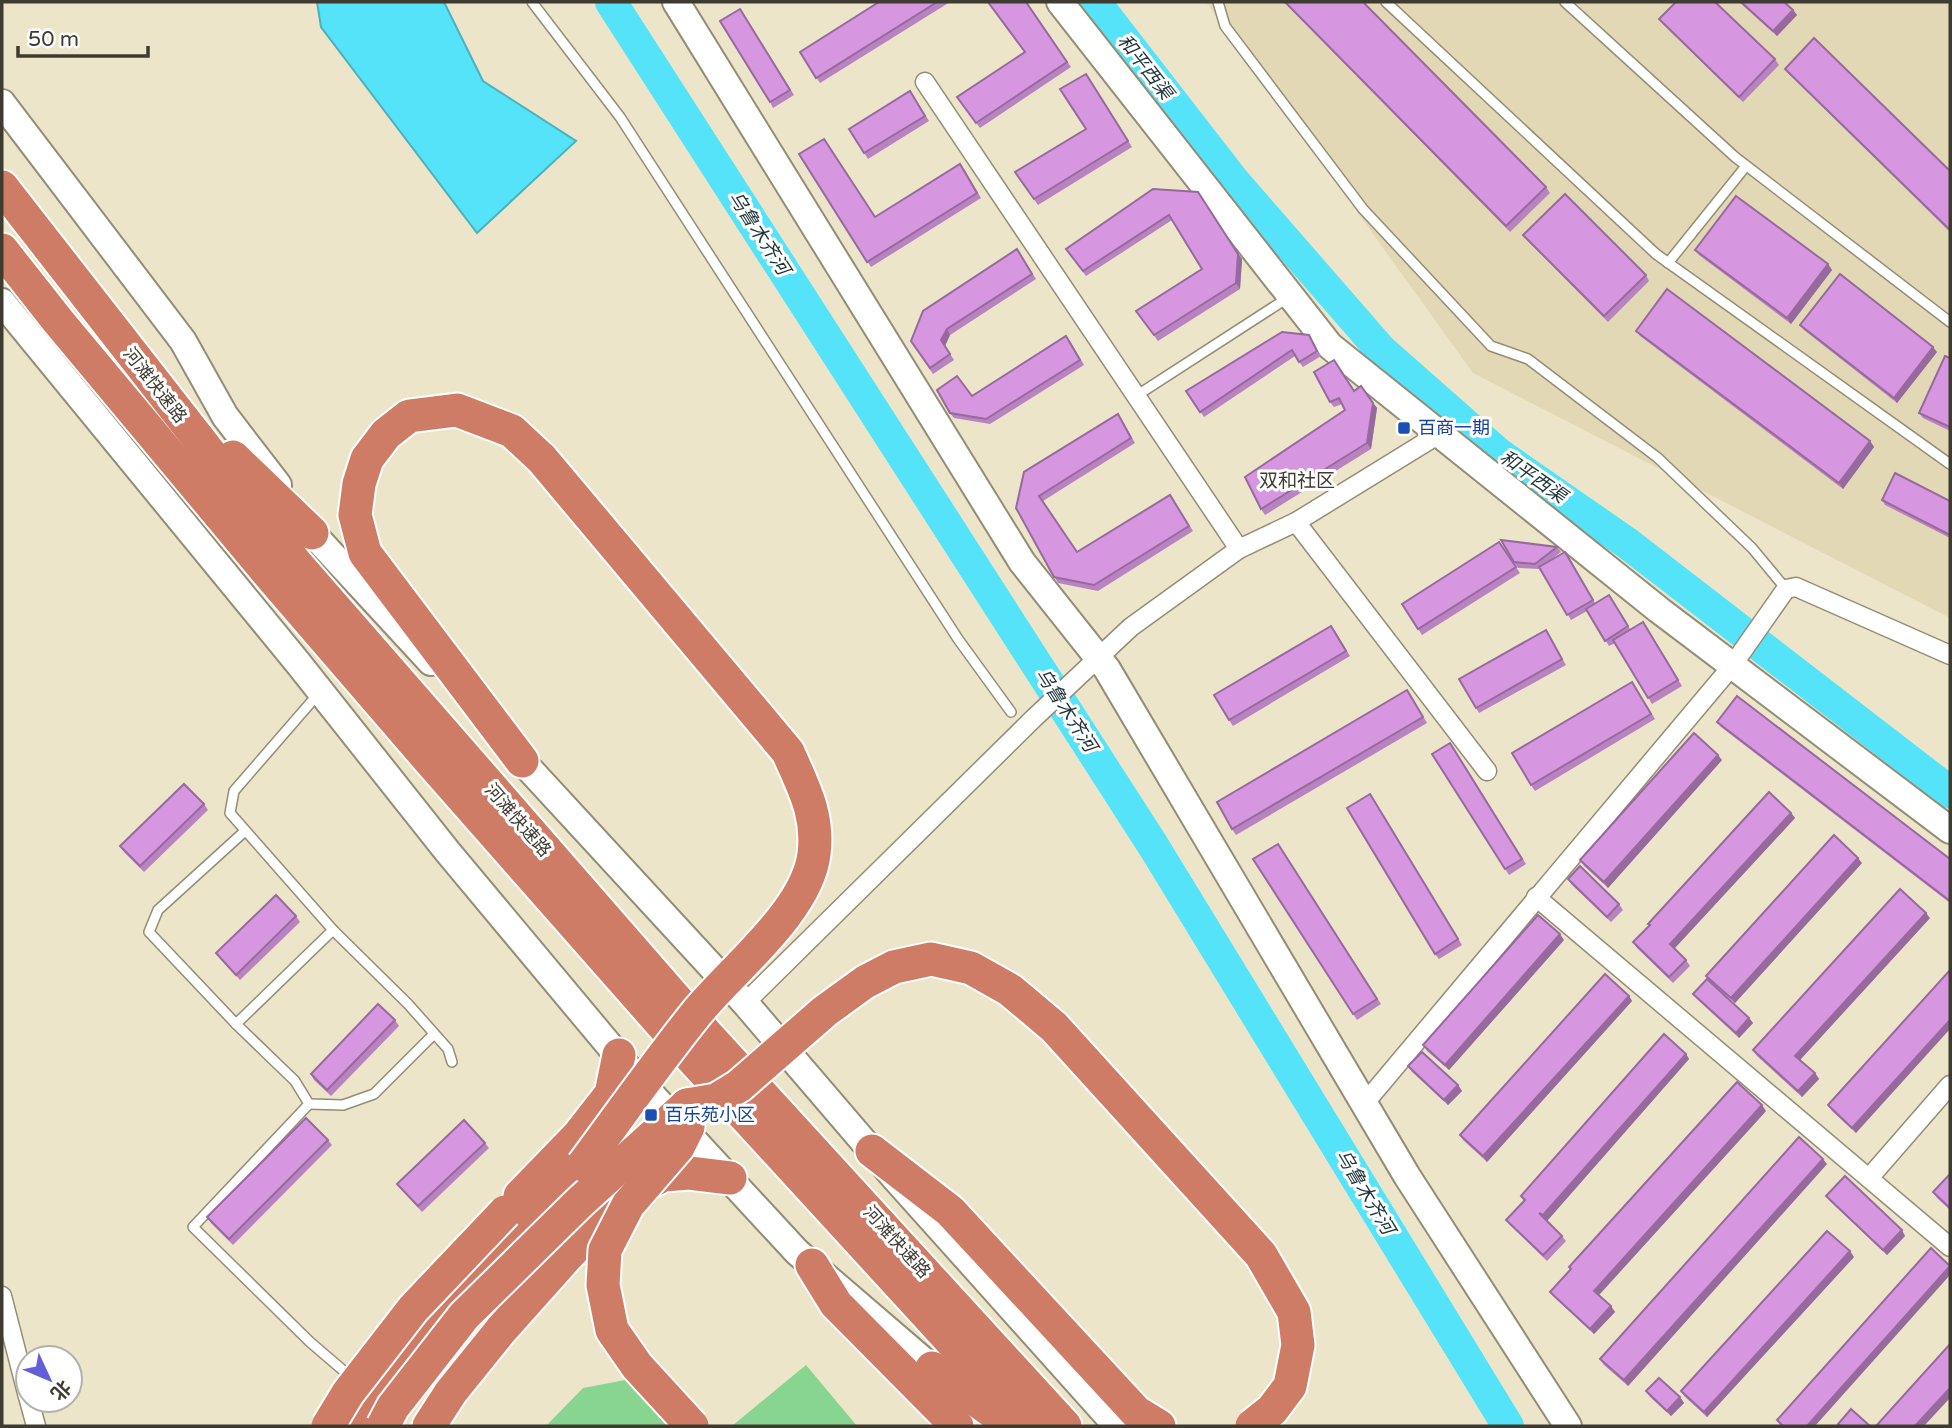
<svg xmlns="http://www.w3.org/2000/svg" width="1952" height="1428" font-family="'Varela Round','Noto Sans SC',sans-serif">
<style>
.built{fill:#e2d8b6}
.green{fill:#87d590}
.water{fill:#54e3f8;stroke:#4db1bc;stroke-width:2}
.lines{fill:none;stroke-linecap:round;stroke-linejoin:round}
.river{stroke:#54e3f8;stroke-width:32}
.lane-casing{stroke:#948d75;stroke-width:12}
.street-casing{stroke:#948d75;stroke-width:21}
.secondary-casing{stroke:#948d75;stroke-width:30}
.highway-casing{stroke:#fff;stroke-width:37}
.lane{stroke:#fff;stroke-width:9}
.street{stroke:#fff;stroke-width:18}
.secondary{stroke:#fff;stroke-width:26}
.highway{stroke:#ce7c66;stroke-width:33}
.highway-bridge-casing{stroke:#fff;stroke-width:37;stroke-linecap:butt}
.highway-bridge{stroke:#ce7c66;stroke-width:33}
.wall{fill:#b982c1}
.shaded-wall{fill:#966a9d}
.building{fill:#d797e0;stroke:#966a9d;stroke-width:2}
.transit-dot{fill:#1a4fb4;stroke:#fff;stroke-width:2.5}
.labels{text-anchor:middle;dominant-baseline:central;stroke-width:6;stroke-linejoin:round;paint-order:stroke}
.street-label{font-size:18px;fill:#3e3b31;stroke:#fff}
.transit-label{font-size:18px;fill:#164399;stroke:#fff;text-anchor:start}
.water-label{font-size:19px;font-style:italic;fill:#1c3438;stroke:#fff}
.neighbourhood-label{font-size:19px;fill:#3e3b31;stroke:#fff}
</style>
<rect width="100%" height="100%" fill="#ece5ca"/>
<!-- built -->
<path class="built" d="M1206 2H1950V618L1473 373Z"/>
<!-- green -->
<g class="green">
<path d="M806 1365 857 1426H732Z"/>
<path d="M641 1377 690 1426H546L583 1388Z"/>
</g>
<!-- water -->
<path class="water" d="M317 2H444L483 81 576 141 477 233 321 27Z"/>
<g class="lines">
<!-- river -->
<g class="river">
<path d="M611 2 1154 847 1508 1426"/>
<path d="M1095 2 1233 180 1381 350 1499 454 1627 543 1950 792"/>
</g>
<!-- lane casing -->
<g class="lane-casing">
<g id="lane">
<path d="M532 2 620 117 958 639 1011 712"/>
<path d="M1218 2 1225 26 1363 209 1491 346 1528 359 1658 458 1752 548 1786 589"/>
<path d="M1386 2 1656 254 1950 464"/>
<path d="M1565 2 1735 157 1950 322"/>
<path d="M1668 263 1746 166"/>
<path d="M1136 396 1289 297"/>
<path d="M319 693 234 791 230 813 333 930 408 1004 448 1049 452 1062"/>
<path d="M245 831 158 910 149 932 236 1024 295 1081 309 1104 193 1227 310 1342 352 1378"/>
<path d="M236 1024 333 930"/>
<path d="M309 1104 343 1105 374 1094 434 1034"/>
</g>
</g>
<!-- street casing -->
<g class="street-casing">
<g id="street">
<path d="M925 82 1239 549"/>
<path d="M1296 522 1487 771"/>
<path d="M1536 897 1950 1247"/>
<path d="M745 1003 1034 718 1131 627 1239 549 1296 522 1439 434"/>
<path d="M1364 1104 1732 666 1786 589 1796 587 1950 655"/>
<path d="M1869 1178 1950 1085"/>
<path d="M2 1296 28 1397"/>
<path d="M29 1400 36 1426"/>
</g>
</g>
<!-- secondary casing -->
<g class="secondary-casing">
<g id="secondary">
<path d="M676 2 1022 562 1107 669 1407 1176 1568 1426"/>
<path d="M1060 2 1330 346 1659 610 1950 830"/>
<path d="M2 103 183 341 225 416 278 485"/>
<path d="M2 302 298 663 447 851 639 1081 797 1252 932 1368 946 1382"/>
<path d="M302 519 312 533 431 662"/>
<path d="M509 747 745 1003 894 1177 1117 1426"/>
</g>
</g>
<!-- highway casing -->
<g class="highway-casing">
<g id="highway">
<path d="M2 187 294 561 708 1036 1065 1426"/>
<path d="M2 250 58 321 274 580 431 762 689 1055 1029 1426"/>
<path d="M233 457 312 533"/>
<path d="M522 761 365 553 355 515 359 484 367 459 386 434 409 416 457 410 512 431 542 459"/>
<path d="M872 1151 950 1211 1136 1412 1159 1426"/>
<path d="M520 1196 579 1135 611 1094 619 1055"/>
<path d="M812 1265 836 1304 957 1426"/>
<path d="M932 1368 1004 1420"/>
<path d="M356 1426 401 1357 480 1266 583 1165"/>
<path d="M429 1426 451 1392 501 1330 567 1256 630 1191 664 1175 689 1173 730 1178"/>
</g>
</g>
<!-- lane -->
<use href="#lane" class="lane"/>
<!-- street -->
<use href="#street" class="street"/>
<!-- secondary -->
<use href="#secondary" class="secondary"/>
<!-- highway -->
<use href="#highway" class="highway"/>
<!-- highway-bridge casing -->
<g class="highway-bridge-casing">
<g id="highway-bridge">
<path d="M542 459 788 752C803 787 819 814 814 854 807 912 731 970 695 1015 656 1064 620 1115 583 1165"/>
<path d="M687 1105 688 1127 678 1147 628 1205 605 1250 603 1285 612 1330 637 1366 692 1426"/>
<path d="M328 1426 348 1393 413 1309 505 1212"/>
<path d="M383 1426 393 1407 464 1316 580 1202 687 1105 716 1100 739 1086 825 1011 865 982 894 967 931 959 971 968 1010 990 1054 1027 1261 1255 1294 1312 1298 1345 1290 1386 1272 1410 1252 1426"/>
</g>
</g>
<!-- highway-bridge -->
<use href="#highway-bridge" class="highway-bridge"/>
</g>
<!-- wall -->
<g class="wall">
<path d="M879 2H950L820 83 800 52Z"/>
<path d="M1026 2 1071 67 980 128 957 97 1025 52Z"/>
<path d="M1284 2H1363L1546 187 1550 193 1510 232Z"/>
<path d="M1739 2H1784L1793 10 1797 15 1777 36Z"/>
<path d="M740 9 794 95 773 108 770 102Z"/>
<path d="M1659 19 1775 59 1779 65 1743 102 1663 24Z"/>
<path d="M1785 69 1950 171V232L1789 74Z"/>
<path d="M1090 80 1132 147 1038 205 1015 172 1086 129Z"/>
<path d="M910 91 929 121 868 159 849 129Z"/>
<path d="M799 154 875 217 964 169 981 198 871 267Z"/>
<path d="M1153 189 1242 259 1240 289 1158 341 1136 311 1202 269 1172 220 1086 276 1066 249Z"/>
<path d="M1523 235 1646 275 1649 281 1608 322 1527 240Z"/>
<path d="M1017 249 1036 279 950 335 945 346 954 360 933 374 911 341Z"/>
<path d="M1695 250 1828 264 1832 270 1791 324 1699 255Z"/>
<path d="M1800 325 1937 352 1897 403 1804 330Z"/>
<path d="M1636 331 1870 441 1874 447 1843 489 1640 336Z"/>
<path d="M1312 340 1321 356 1303 367 1295 356 1204 417 1186 391Z"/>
<path d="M1070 341 1084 365 990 424 954 418 950 413 972 396Z"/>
<path d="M1950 358V431L1923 418 1919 413Z"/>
<path d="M1361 386 1377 408 1371 449 1265 515 1261 509 1345 410 1342 404 1334 407 1330 402 1355 391Z"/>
<path d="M1122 420 1135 443 1043 501 1077 552 1170 495 1193 531 1098 591 1058 583 1016 508Z"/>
<path d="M1882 500 1950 501V538L1885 505Z"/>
<path d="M1499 542 1520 573 1422 635 1402 604Z"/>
<path d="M1557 547 1561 552 1552 559 1569 557 1595 603 1609 595 1630 629 1643 622 1682 686 1652 704 1615 643 1609 646 1587 611 1571 620 1540 569 1518 568 1514 562Z"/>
<path d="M1335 631 1350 656 1233 726 1229 720Z"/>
<path d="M1549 636 1566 665 1479 713 1476 708Z"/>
<path d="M1632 682 1655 719 1535 791 1531 785Z"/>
<path d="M1411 696 1427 723 1236 835 1232 829Z"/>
<path d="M1717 722 1950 859V903L1721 727Z"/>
<path d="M1450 743 1526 864 1509 875 1432 754Z"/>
<path d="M1722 760 1608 888 1584 866 1580 860Z"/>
<path d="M1370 794 1462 945 1439 959 1435 954Z"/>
<path d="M204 804 208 810 144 872 124 852 120 846Z"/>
<path d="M1791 813 1795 818 1674 949 1686 960 1690 966 1673 983 1637 948 1633 942Z"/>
<path d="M1278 844 1381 1004 1357 1020 1253 859Z"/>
<path d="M1862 863 1735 1003 1710 981 1706 976Z"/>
<path d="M1568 879 1619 904 1623 910 1611 922 1572 885Z"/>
<path d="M296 916 300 922 240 980 216 953Z"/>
<path d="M1930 918 1800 1060 1815 1073 1819 1079 1802 1097 1757 1056 1753 1050Z"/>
<path d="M1564 940 1449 1070 1427 1051 1423 1045Z"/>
<path d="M1950 970 1856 1133 1832 1111 1828 1105Z"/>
<path d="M1693 994 1749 1018 1753 1023 1739 1038 1697 999Z"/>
<path d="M1629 996 1632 1001 1487 1162 1463 1140 1460 1135Z"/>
<path d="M395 1020 399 1026 331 1096 314 1080 311 1074Z"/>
<path d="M1686 1054 1689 1059 1547 1221 1562 1236 1566 1241 1547 1261 1510 1225 1506 1220 1524 1201 1521 1196Z"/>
<path d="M1408 1066 1458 1085 1462 1091 1448 1105 1412 1072Z"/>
<path d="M1766 1111 1599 1295 1615 1312 1594 1334 1554 1297 1550 1292 1571 1270 1569 1267Z"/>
<path d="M328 1140 332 1145 233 1245 211 1223 207 1217Z"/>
<path d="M485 1143 489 1148 422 1212 397 1184Z"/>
<path d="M1827 1164 1628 1386 1604 1365 1600 1359Z"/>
<path d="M1950 1174V1210L1937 1198 1933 1192Z"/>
<path d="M1826 1196 1905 1236 1887 1255 1830 1201Z"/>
<path d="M1854 1257 1707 1417 1684 1396 1681 1391Z"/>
<path d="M1646 1391 1680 1397 1684 1403 1671 1416 1650 1397Z"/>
</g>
<!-- shaded-wall -->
<g class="shaded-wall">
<path d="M1793 10 1797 15 1777 36 1773 31Z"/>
<path d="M1198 192 1242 259 1240 289 1236 283Z"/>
<path d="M1828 264 1832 270 1791 324 1787 318Z"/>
<path d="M947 329 950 335 945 346 954 360 941 340Z"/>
<path d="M1933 347 1937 352 1897 403 1894 398Z"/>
<path d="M1373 403 1377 408 1371 449 1367 443Z"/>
<path d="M1870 441 1874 447 1843 489 1839 483Z"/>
<path d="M1718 755 1722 760 1608 888 1604 882Z"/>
<path d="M1791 813 1795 818 1673 950 1670 944Z"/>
<path d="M1858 858 1862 863 1735 1003 1731 998Z"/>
<path d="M1926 913 1930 918 1799 1061 1795 1056Z"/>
<path d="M1560 934 1564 940 1449 1070 1445 1065Z"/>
<path d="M1629 996 1632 1001 1487 1162 1483 1156Z"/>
<path d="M1749 1018 1753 1023 1739 1038 1736 1033Z"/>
<path d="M1950 1020V1029L1856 1133 1852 1128Z"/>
<path d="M1686 1054 1689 1059 1547 1221 1543 1215Z"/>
<path d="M1815 1073 1819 1079 1802 1097 1798 1091Z"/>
<path d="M1458 1085 1462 1091 1448 1105 1444 1100Z"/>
<path d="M1762 1105 1766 1111 1598 1296 1594 1291Z"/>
<path d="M1823 1159 1827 1164 1628 1386 1624 1380Z"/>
<path d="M1902 1230 1905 1236 1887 1255 1883 1250Z"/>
<path d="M1850 1251 1854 1257 1707 1417 1704 1412Z"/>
<path d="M1950 1266V1275L1815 1426H1807Z"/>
<path d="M1611 1306 1615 1312 1594 1334 1590 1329Z"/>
<path d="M1950 1388V1398L1924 1426H1915Z"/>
<path d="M1680 1397 1684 1403 1671 1416 1667 1411Z"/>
</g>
<!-- building -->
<g class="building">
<path d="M879 2H937L816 78 800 52Z"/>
<path d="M988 2H1026L1067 62 976 123 957 97 1025 52Z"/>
<path d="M1285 2H1363L1546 187 1506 226Z"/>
<path d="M1676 2H1715L1775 59 1739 97 1659 19Z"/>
<path d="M1741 2H1784L1793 10 1773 31Z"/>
<path d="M740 9 790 90 770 102 720 21Z"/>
<path d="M1814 38 1950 171V230L1785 69Z"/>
<path d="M1086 74 1128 141 1034 199 1015 172 1086 129 1060 89Z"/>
<path d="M910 91 925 116 864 153 849 129Z"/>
<path d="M824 139 875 217 960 164 977 193 867 262 799 154Z"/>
<path d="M1153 189 1198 192 1238 254 1236 283 1154 335 1136 311 1202 269 1169 215 1083 271 1066 249Z"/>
<path d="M1565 194 1646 275 1604 316 1523 235Z"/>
<path d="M1736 196 1828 264 1787 318 1695 250Z"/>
<path d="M1017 249 1032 274 947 329 941 340 950 354 930 368 911 341 923 311Z"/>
<path d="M1840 274 1933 347 1894 398 1800 325Z"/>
<path d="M1667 289 1870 441 1839 483 1636 331Z"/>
<path d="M1282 332 1309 335 1317 351 1299 362 1292 350 1200 412 1186 391Z"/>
<path d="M1066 336 1080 360 986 419 950 413 937 390 957 376 972 396Z"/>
<path d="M1945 356 1950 358V427L1919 413Z"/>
<path d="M1334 360 1354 391 1361 386 1373 403 1367 443 1261 509 1245 477 1345 410 1339 398 1330 402 1314 372Z"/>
<path d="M1118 414 1131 438 1039 496 1077 552 1170 495 1189 526 1094 585 1054 577 1016 508 1024 472Z"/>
<path d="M1895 473 1950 501V535L1882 500Z"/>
<path d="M1501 540 1557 547 1535 564 1514 562Z"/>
<path d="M1499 542 1516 567 1418 629 1402 604Z"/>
<path d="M1565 552 1593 600 1567 615 1539 567Z"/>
<path d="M1609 595 1628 626 1605 641 1586 609Z"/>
<path d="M1643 622 1678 680 1648 698 1613 640Z"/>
<path d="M1331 626 1346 651 1229 720 1214 695Z"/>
<path d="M1546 630 1562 659 1476 708 1459 679Z"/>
<path d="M1632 682 1651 714 1531 785 1512 753Z"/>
<path d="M1407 690 1423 717 1232 829 1217 802Z"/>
<path d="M1737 696 1950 859V901L1717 722Z"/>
<path d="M1694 733 1718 755 1604 882 1580 860Z"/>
<path d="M1450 743 1522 859 1505 869 1432 754Z"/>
<path d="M184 784 204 804 140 866 120 846Z"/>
<path d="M1769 792 1791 813 1670 944 1686 960 1669 977 1633 942 1650 925 1648 924Z"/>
<path d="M1370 794 1458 939 1435 954 1347 808Z"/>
<path d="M1834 835 1858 858 1731 998 1706 976Z"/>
<path d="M1278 844 1377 999 1353 1014 1253 859Z"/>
<path d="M1580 866 1619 904 1607 917 1568 879Z"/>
<path d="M1900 889 1926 913 1795 1056 1815 1073 1798 1091 1753 1050Z"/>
<path d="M276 895 296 916 236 975 216 953Z"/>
<path d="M1538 915 1560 934 1445 1065 1423 1045Z"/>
<path d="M1950 970V1020L1852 1128 1828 1105Z"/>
<path d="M1605 974 1629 996 1483 1156 1460 1135Z"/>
<path d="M1707 979 1749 1018 1736 1033 1693 994Z"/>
<path d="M378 1004 395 1020 327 1090 311 1074Z"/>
<path d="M1664 1034 1686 1054 1543 1215 1539 1213 1562 1236 1543 1255 1506 1220 1525 1200 1521 1196Z"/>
<path d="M1422 1052 1458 1085 1444 1100 1408 1066Z"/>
<path d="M1737 1082 1762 1105 1594 1291 1611 1306 1590 1329 1550 1292 1571 1269 1569 1267Z"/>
<path d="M306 1118 328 1140 229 1239 207 1217Z"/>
<path d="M464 1120 485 1143 418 1206 397 1184Z"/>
<path d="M1799 1137 1823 1159 1624 1380 1600 1359Z"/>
<path d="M1950 1174V1208L1933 1192Z"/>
<path d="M1845 1176 1902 1230 1883 1250 1826 1196Z"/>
<path d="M1827 1231 1850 1251 1704 1412 1681 1391Z"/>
<path d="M1931 1248 1950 1266 1807 1426H1783L1777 1420Z"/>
<path d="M1950 1344V1388L1915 1426H1876Z"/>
<path d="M1659 1378 1680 1397 1667 1411 1646 1391Z"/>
<path d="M1851 1409 1870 1426H1841L1838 1424Z"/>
</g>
<!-- markers -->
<g class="transit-dot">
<rect x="1397" y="421" width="14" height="14" rx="3.5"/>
<rect x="644" y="1108" width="14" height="14" rx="3.5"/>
</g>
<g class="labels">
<!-- street labels -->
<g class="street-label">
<text transform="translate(155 385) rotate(52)">河滩快速路</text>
<text transform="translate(518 820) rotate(49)">河滩快速路</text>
<text transform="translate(897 1242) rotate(48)">河滩快速路</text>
</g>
<!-- transit labels -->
<g class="transit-label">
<text x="1418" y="428">百商一期</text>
<text x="665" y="1115">百乐苑小区</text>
</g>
<!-- water labels -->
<g class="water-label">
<text transform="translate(1145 67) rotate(52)">和平西渠</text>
<text transform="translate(759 233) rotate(57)">乌鲁木齐河</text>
<text transform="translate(1533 477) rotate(35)">和平西渠</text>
<text transform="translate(1066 710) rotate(57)">乌鲁木齐河</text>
<text transform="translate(1365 1192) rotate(59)">乌鲁木齐河</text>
</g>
<!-- neighbourhood labels -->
<g class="neighbourhood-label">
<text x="1297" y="481">双和社区</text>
</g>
</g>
<!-- border -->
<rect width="1952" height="1428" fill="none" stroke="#3e3b31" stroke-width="7"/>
<!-- north arrow -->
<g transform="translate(49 1379) rotate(134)"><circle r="33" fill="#ffffff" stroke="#b2b1ad" stroke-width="2"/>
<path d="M0-5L12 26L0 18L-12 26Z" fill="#6160d9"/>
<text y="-10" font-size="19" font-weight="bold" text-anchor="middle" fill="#3e3b31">北</text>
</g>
<!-- scale -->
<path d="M18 46v10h130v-10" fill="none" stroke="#3e3b31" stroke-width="3.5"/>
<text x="28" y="46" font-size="21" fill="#3e3b31" stroke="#ffffff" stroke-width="5" paint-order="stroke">50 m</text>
</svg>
